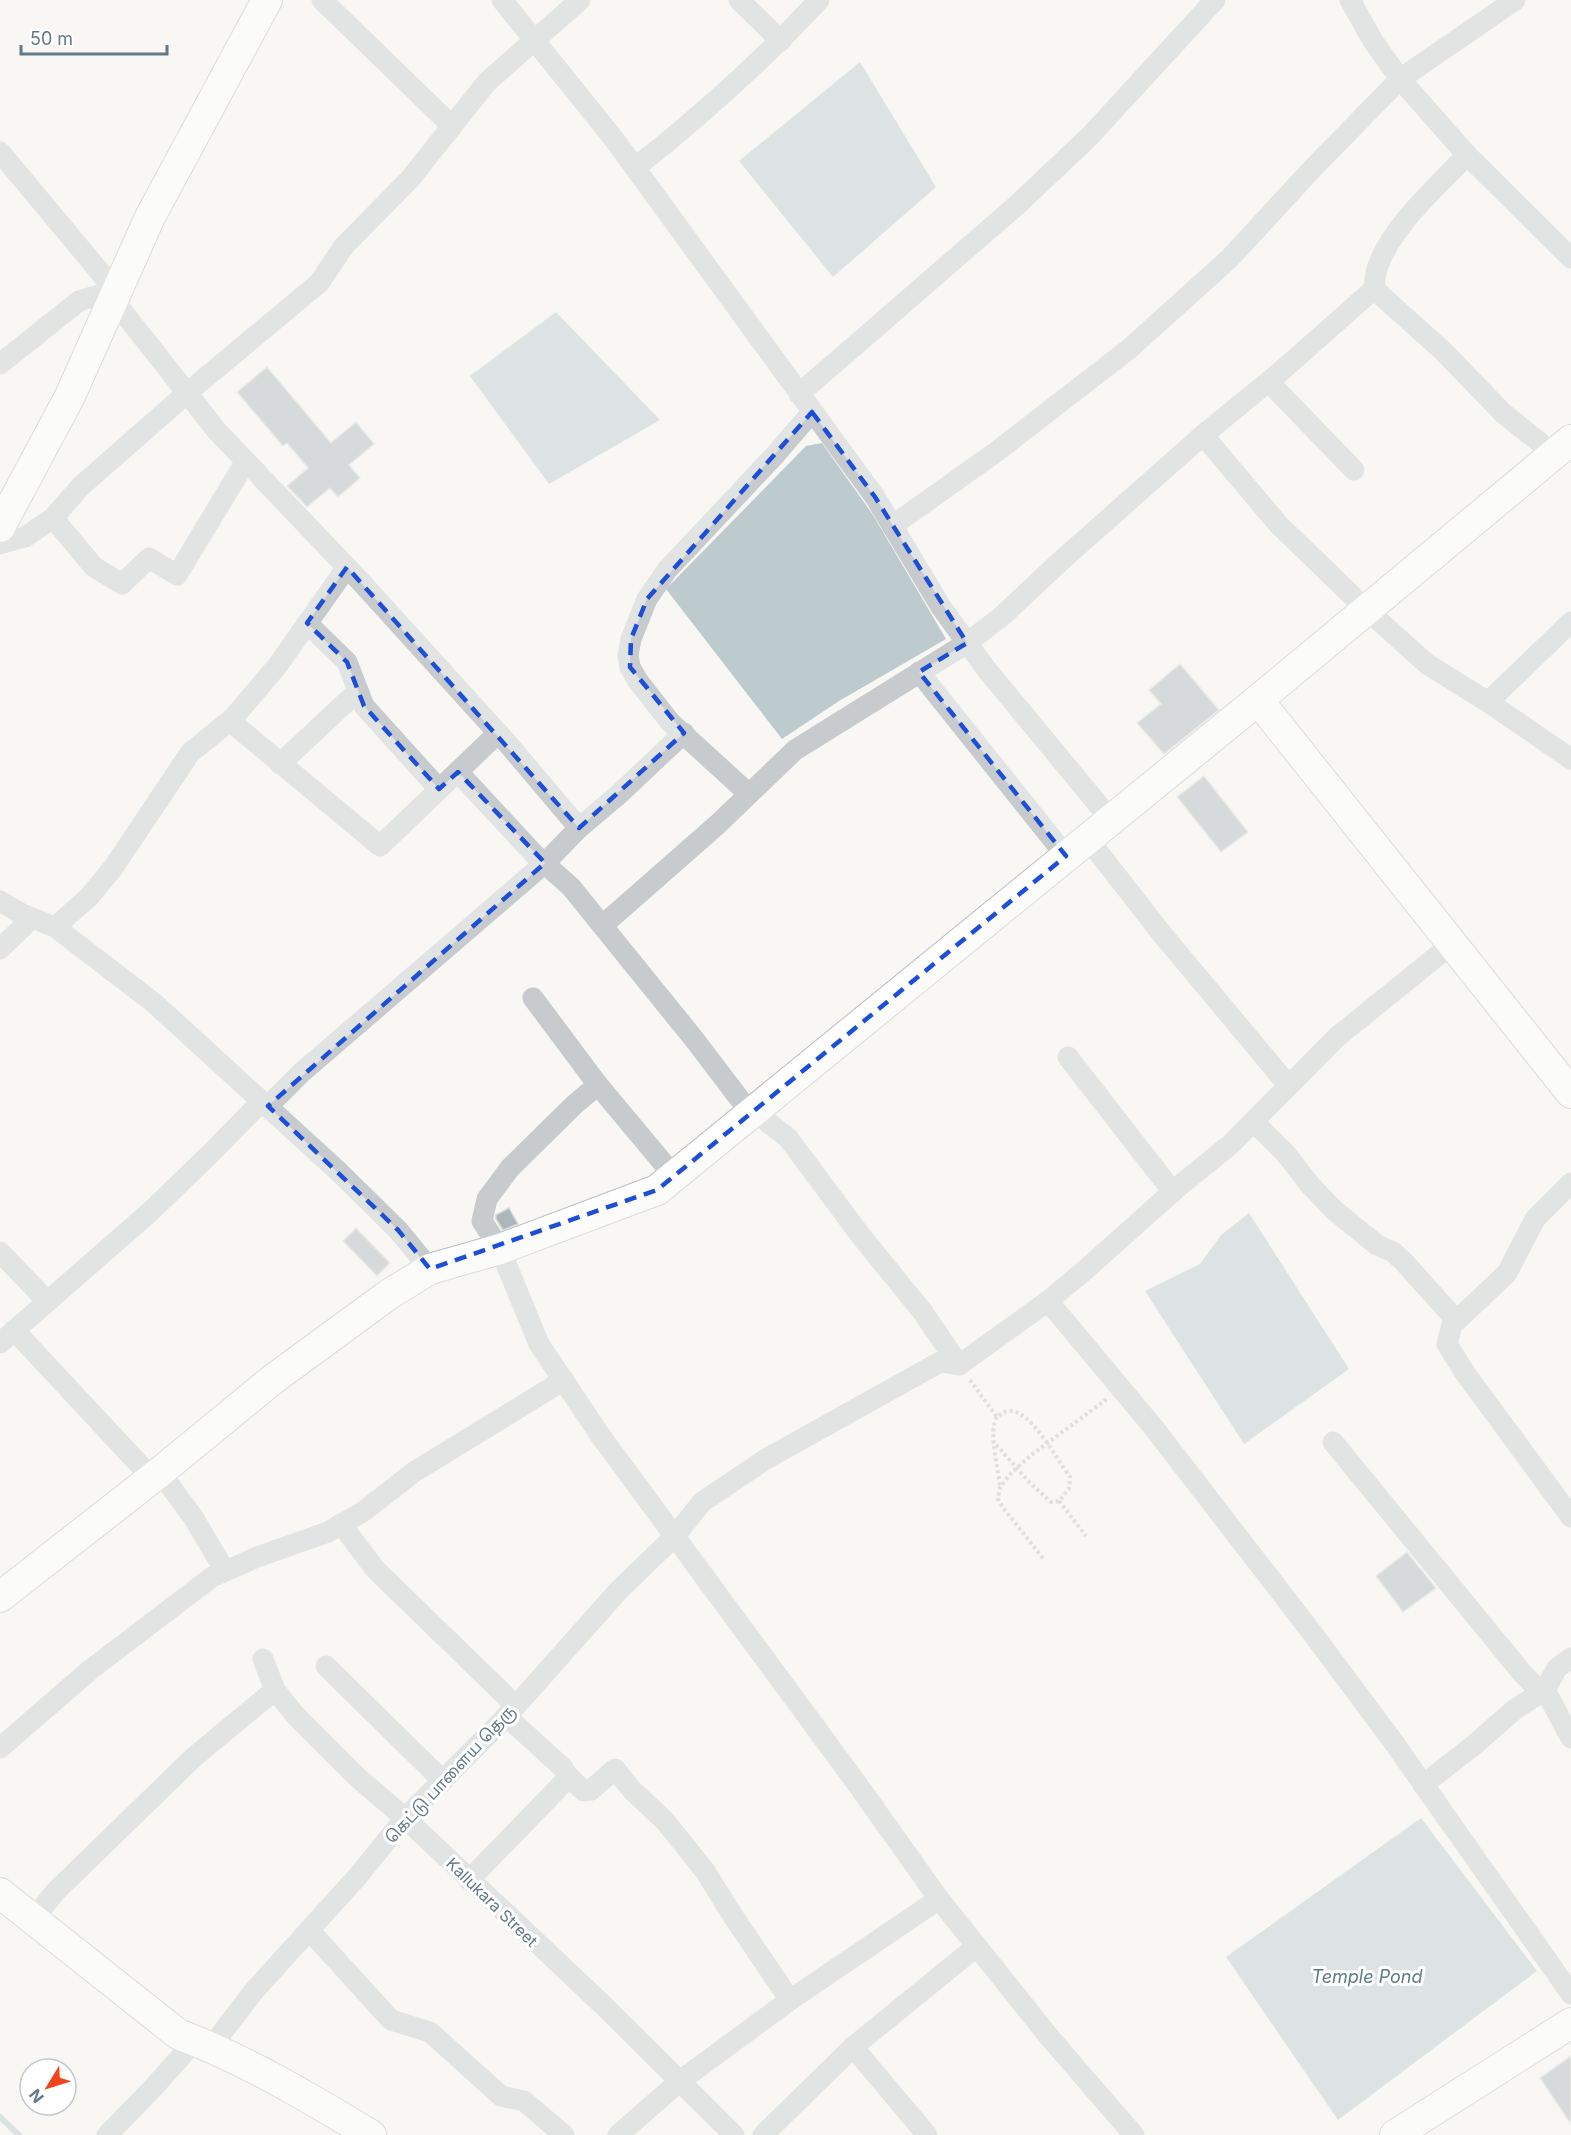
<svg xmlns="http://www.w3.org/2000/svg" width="1571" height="2135" font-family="Inter,'Noto Sans Tamil',sans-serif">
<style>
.water{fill:#bdcace}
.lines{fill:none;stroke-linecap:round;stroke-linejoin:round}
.stream{stroke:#bdcace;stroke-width:6}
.building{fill:#adb6bc;stroke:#d9d9d7;stroke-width:1.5}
.secondary-casing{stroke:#b7bdc1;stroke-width:32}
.path{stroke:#bec1c3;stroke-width:4;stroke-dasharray:3 3;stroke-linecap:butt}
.street{stroke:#c7cbce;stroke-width:21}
.secondary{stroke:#fff;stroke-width:30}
.marked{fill:none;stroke:#1d4ed8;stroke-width:4.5;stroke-dasharray:12 8;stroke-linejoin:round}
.labels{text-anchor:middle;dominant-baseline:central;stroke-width:6;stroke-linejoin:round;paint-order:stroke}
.street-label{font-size:16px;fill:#647987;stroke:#fff}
.water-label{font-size:18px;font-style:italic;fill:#607b83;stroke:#fff}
</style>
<rect width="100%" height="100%" fill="#f8f7f4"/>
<!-- water -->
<g class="water">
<path d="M860 62 936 187 833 277 739 161Z"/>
<path d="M556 312 660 420 549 484 470 376Z"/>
<path d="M822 443 873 515 946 639 839 701 782 739 666 589 806 446Z"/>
<path d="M1249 1213 1349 1369 1244 1444 1145 1291 1200 1264 1221 1235Z"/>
<path d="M1421 1818 1537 1971 1338 2120 1226 1957Z"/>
</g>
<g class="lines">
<!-- stream -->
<path class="stream" d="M0 2117 19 2135"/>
</g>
<!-- building -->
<g class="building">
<path d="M267 367 331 443 356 422 374 444 349 465 360 478 338 497 330 488 307 507 287 486 308 468 287 443 283 446 237 392Z"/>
<path d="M1180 664 1219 710 1164 754 1137 723 1161 704 1149 690Z"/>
<path d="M1204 776 1248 832 1221 852 1177 797Z"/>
<path d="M509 1208 518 1224 503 1230 496 1219V1215Z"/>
<path d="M356 1228 390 1263 377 1276 343 1241Z"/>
<path d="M1407 1552 1436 1588 1403 1612 1376 1576Z"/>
<path d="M1571 2056V2124L1540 2078Z"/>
</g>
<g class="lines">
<!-- secondary casing -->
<g class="secondary-casing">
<g id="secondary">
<path d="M0 527 70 396 150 217 267 0"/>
<path d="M1258 700 1571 1093"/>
<path d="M0 1597 160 1472 272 1380 388 1295 430 1269 500 1249 657 1190 1258 700 1571 440"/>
<path d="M0 1893 178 2034C246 2060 308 2097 371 2135"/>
<path d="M1395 2135 1571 2023"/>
</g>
</g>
<!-- path -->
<g class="path">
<path d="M970 1380 997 1417C1001 1414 1004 1411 1010 1411 1032 1411 1057 1460 1070 1477L1069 1489 1059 1501 1051 1502 1029 1482 993 1441"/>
<path d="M997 1417C988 1430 998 1468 1000 1486"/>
<path d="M1059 1501 1086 1536"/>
<path d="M1043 1558 1004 1509 998 1499 1000 1487 1013 1471 1034 1453 1107 1399"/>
</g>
<!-- street -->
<g class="street">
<path d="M322 0 452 126"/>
<path d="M502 0 614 139 875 497 941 607 987 670 1111 820"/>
<path d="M739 0 781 41"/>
<path d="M1350 0 1373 41 1400 79 1467 155 1571 258"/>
<path d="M0 152 115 290 79 301 0 364"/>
<path d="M1467 155C1437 187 1393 224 1378 266 1375 273 1375 281 1374 289L1443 351 1503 413 1554 454"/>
<path d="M635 168C701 116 762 61 819 0"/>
<path d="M112 298 217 431 361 582 508 744 579 828"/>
<path d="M1269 382 1354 470"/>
<path d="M799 394 1017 205 1090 136 1215 0"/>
<path d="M1203 435 1278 524 1367 610 1427 664 1488 702 1571 759"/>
<path d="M53 518 94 567 122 584 149 558 177 575 246 461"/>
<path d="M892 526 996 452 1129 349 1229 259 1313 168 1400 79 1515 0"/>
<path d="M0 544 25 537 53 518 81 486 187 393 319 283 344 246 410 179 487 82 580 0"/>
<path d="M307 623 347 662 364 706 439 789"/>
<path d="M919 672 1066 856"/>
<path d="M1488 702 1571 622"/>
<path d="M230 721 380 846 498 733"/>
<path d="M280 764 358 691"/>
<path d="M458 772 534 854 571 887 694 1039 742 1102 788 1138 861 1236 922 1311 959 1365"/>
<path d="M749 794 670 722 638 681 630 667 628 655 631 639 647 599 667 570 775 455 812 412"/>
<path d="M1088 839 1162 934 1288 1085"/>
<path d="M0 901 22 914 55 927 154 1003 338 1171 398 1230 430 1269"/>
<path d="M603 925 718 824 795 750 967 643 1001 617 1063 559 1203 435 1279 373 1374 289"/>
<path d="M55 927 89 897 113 868 190 753 233 718 278 665 347 567"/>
<path d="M0 949 32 918"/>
<path d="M533 998 598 1085 674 1176"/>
<path d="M1068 1057 1173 1192"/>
<path d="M598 1085 575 1104 510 1168 487 1199 482 1221 500 1249 539 1344 600 1435 855 1781 939 1899 1050 2038 1134 2135"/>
<path d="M268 1106 301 1073 545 863 579 828 618 795 684 733"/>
<path d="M1254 1122 1286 1154 1311 1186 1334 1210 1377 1245 1393 1252 1404 1262 1456 1320"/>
<path d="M1571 1183 1535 1219 1507 1273 1452 1325 1447 1344 1465 1373 1571 1517"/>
<path d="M0 1252 46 1300"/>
<path d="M1048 1301 1154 1428 1313 1634 1392 1740 1571 1994"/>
<path d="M14 1330 152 1478"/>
<path d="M0 1343 150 1212 211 1153 262 1101"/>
<path d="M1333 1442 1523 1674 1536 1687 1545 1690"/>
<path d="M160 1472 193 1517 225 1571"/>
<path d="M341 1524 375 1569 515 1705"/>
<path d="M1571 1658 1557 1668 1545 1690 1571 1738"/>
<path d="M263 1659 275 1690 296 1716 357 1777 405 1818 603 2005 734 2135"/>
<path d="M326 1666 443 1781"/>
<path d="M506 1716 562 1767 569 1777 584 1791 591 1790 615 1769 632 1790 665 1821 705 1871 733 1916 790 2000"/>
<path d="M0 1748 90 1670 212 1577 257 1557 328 1532 364 1511 414 1472 564 1380"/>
<path d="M1423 1785 1474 1745 1514 1710 1545 1690"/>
<path d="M469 1880 569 1777"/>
<path d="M33 1920 55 1892 194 1757 275 1690"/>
<path d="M309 1930 391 2020 430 2032 501 2096 524 2101 564 2135"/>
<path d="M211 2047 254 1991 358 1876 405 1818 506 1717 619 1590 675 1536 702 1502 766 1459 940 1362 959 1365 1048 1301 1084 1271 1178 1187 1231 1144 1337 1037 1452 944"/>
<path d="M853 2047 927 2135"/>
<path d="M107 2135 152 2089 195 2041"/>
<path d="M618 2135 680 2081 790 2000 939 1899"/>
<path d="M763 2135 853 2047 977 1946"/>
</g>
<!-- secondary -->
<use href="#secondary" class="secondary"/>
</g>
<!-- marked area -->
<path d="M0 0H1571V2135H0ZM812 412 875 497 967 643 919 672 1066 856 657 1190 430 1269 398 1230 268 1106 545 863 458 772 439 789 364 706 347 662 307 623 347 567 579 828 684 733 630 667 631 639 647 599Z" fill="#f8f7f4" fill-opacity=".55" fill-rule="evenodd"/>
<path class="marked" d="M812 412 875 497 967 643 919 672 1066 856 657 1190 430 1269 398 1230 268 1106 545 863 458 772 439 789 364 706 347 662 307 623 347 567 579 828 684 733 630 667 631 639 647 599Z"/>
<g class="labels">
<!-- street labels -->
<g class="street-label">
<text transform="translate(450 1774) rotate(-47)">கெட்டு பாளைய தெரு</text>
<text transform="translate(492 1902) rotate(44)">Kallukara Street</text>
</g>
<!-- water labels -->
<g class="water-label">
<text x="1367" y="1976">Temple Pond</text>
</g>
</g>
<!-- north arrow -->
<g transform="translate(48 2087) rotate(232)"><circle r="28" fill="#ffffff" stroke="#c1c9cf" stroke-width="1.5"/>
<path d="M0-4.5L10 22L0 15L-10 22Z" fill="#ee451d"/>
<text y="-9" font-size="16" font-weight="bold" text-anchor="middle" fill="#647987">N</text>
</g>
<!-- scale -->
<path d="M21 45v9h146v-9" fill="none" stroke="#647987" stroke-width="3"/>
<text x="30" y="45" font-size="18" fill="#647987" stroke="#ffffff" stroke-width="4.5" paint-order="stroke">50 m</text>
</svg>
